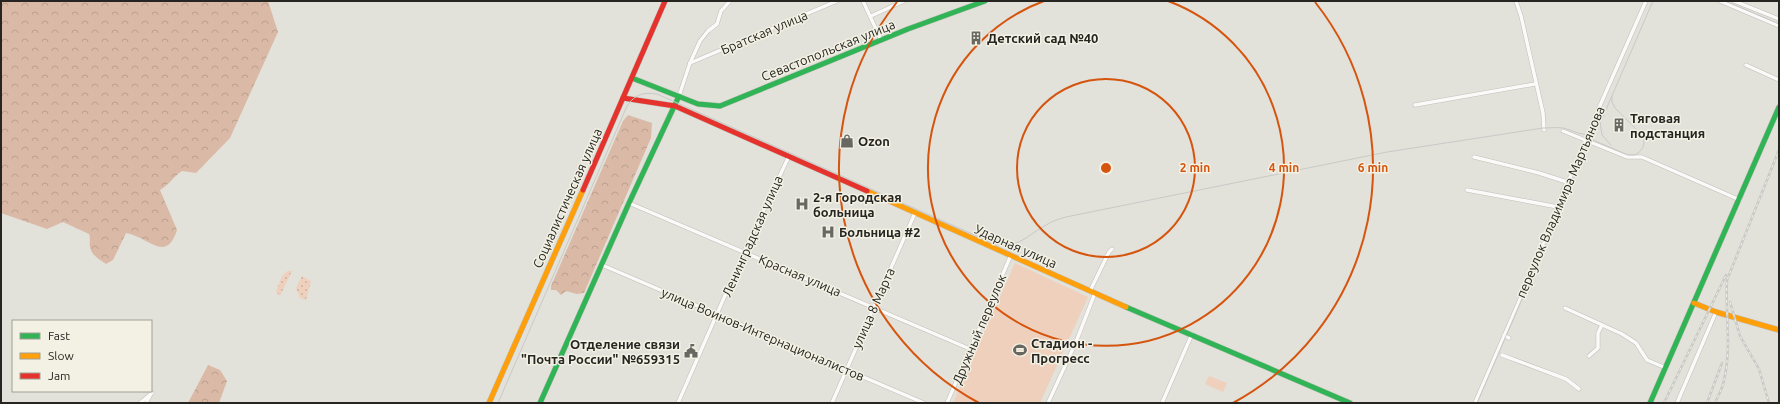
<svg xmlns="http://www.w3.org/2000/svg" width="1780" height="404" font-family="Ubuntu,sans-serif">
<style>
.grass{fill:url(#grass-dots)}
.forest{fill:url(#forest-crowns)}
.pitch{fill:#efd0bd}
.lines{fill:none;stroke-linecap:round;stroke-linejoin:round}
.street-casing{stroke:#c0bfba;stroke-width:4.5}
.fast-casing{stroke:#c0bfba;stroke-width:6}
.slow-casing{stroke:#c0bfba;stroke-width:6}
.jam-casing{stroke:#c0bfba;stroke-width:6}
.street{stroke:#fbfaf9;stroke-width:3.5}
.fast{stroke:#30b455;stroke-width:5}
.slow{stroke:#ff9f0a;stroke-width:5}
.jam{stroke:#e5322d;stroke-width:5}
.tram{stroke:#c9c9c7;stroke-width:1}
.rail-casing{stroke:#c9c9c7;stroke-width:2.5}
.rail{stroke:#f3f1e4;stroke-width:1;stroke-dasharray:3;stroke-linecap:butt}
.ring{fill:none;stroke:#d5540e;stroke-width:2}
.labels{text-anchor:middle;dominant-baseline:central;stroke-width:3;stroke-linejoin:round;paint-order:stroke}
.street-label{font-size:13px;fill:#262521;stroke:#f3f1e4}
.poi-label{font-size:13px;font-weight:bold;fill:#262521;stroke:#f3f1e4;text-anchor:start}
.centre{fill:#d5540e;stroke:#f3f1e4;stroke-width:2}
.ring-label{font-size:12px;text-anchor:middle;font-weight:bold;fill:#d5540e;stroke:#f3f1e4;stroke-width:3;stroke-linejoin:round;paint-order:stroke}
</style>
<defs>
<pattern id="grass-dots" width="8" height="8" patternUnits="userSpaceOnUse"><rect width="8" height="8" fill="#efd0bd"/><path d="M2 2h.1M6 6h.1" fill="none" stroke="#cdb2a2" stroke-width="1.8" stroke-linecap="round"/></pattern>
<pattern id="forest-crowns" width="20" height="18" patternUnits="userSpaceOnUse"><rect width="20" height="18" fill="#dabaa6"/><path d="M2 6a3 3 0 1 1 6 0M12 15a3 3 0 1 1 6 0" fill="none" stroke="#bba08f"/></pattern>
</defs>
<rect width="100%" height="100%" fill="#e2e1da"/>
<!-- grass -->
<g class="grass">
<path d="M288 271H292L280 296 276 292C279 285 281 274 288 271Z"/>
<path d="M302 276 311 281 306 300 300 298 296 288Z"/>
</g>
<!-- forest -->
<g class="forest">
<path d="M1 1H268L278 32 230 138 196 173 182 171C173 177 170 184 160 190L177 230C166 264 149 237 126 233L113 260 106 264C99 259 92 256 90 247 89 242 91 239 89 234L63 222 47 229 1 213Z"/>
<path d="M628 115 652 123 651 138 584 293 577 294 566 291 561 295 556 290H551V286L623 121Z"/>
<path d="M208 365 220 370 227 381 219 403H188Z"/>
</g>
<!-- pitch -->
<g class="pitch">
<path d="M1015 263 1088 297 1040 403H953Z"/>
<path d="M1209 376 1227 383 1223 392 1205 384Z"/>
</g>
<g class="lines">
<!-- street casing -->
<g class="street-casing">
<g id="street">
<path d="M863 1 881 40"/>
<path d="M1516 1 1521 16 1543 113 1544 130"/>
<path d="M1720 1 1779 26"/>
<path d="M1734 1 1779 19"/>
<path d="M871 16 904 1"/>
<path d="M690 63 837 1"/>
<path d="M1746 65 1779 80"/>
<path d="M679 96 690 63 700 41 708 31 717 24 721 11 730 1"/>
<path d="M1415 105 1535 84"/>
<path d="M1563 131 1627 157H1642L1740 200"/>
<path d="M1474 157 1539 173 1567 182"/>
<path d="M1467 190 1558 207"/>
<path d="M629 203 970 349"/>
<path d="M602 265 924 403"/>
<path d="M1090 291 1109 252 1112 249"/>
<path d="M1565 308 1622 334 1636 343 1647 360 1666 368"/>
<path d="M1504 335 1509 338"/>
<path d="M1502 355 1566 379 1579 389"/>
<path d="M1589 356 1598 348V333L1602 325"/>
<path d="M140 403 152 393"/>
<path d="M146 403 150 396"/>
<path d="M678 403 744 252 789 156"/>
<path d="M832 403 915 213"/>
<path d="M947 403 1011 255"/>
<path d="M1048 403 1076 342 1095 293"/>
<path d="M1162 403 1192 334"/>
<path d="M1475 403 1541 251 1560 203 1564 188 1574 170 1598 110 1646 1"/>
<path d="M1677 403 1716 312"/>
</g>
</g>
<!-- fast casing -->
<g class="fast-casing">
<g id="fast">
<path d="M632 78 698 104 720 106 908 29 985 1"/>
<path d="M1126 307 1350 403"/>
<path d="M540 403 629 203 679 96"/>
<path d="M1650 403 1779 107"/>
</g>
</g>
<!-- slow casing -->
<g class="slow-casing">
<g id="slow">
<path d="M867 191 1126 307"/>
<path d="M1694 303 1716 312 1779 330"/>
<path d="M489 403 583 190"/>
</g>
</g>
<!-- jam casing -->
<g class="jam-casing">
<g id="jam">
<path d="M623 98 675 106 867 191"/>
<path d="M583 190 665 1"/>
</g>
</g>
<!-- street -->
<use href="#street" class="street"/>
<!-- fast -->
<use href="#fast" class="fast"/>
<!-- slow -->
<use href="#slow" class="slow"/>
<!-- jam -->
<use href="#jam" class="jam"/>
<!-- tram -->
<g class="tram">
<path d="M1725 1 1779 24"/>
<path d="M1600 122 1602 135 1611 145"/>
<path d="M1586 137 1628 155H1635C1642 151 1646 145 1643 136L1615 108 1612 102V97"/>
<path d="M498 403 627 106C635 94 644 92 657 94L995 244C1017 250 1029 234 1046 225 1052 221 1059 219 1066 217L1387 152 1543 128C1550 128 1556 127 1563 128 1582 133 1591 143 1602 119L1653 1"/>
<path d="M1477 403 1595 129"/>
</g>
<!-- rail casing -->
<g class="rail-casing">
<g id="rail">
<path d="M1730 302 1740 336 1759 369 1769 403"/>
<path d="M1664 403 1726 275"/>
<path d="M1707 403 1722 363"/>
<path d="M1715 403C1718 396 1723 388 1724 380 1732 347 1725 313 1727 280L1779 150"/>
</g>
</g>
<!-- rail -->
<use href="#rail" class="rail"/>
</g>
<!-- distance rings -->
<g class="ring">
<circle cx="1106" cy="168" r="89"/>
<path d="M1168 1A178 178 0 1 1 1044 1"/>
<path d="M979 403A267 267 0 0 1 897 2M1315 2A267 267 0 0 1 1233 403"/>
</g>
<!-- icons -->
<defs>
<g id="building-bare" transform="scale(1.08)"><path d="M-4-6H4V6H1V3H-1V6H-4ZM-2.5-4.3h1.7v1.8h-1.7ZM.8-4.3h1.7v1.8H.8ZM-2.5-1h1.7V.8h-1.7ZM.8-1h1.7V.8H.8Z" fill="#686762" stroke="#f3f1e4" stroke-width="2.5" paint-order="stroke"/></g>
<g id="shop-bare" transform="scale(1.08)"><path d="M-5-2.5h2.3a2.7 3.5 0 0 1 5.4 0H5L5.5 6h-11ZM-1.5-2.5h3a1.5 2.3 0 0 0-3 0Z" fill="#686762" stroke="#f3f1e4" stroke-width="2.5" paint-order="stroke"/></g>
<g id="hospital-bare" transform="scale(1.08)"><path d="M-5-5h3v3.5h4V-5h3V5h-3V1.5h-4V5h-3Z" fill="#686762" stroke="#f3f1e4" stroke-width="2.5" paint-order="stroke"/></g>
<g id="stadium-bare" transform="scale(1.08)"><path d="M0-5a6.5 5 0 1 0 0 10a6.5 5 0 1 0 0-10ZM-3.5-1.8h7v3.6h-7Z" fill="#686762" stroke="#f3f1e4" stroke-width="2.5" paint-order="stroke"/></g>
<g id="civic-bare" transform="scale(1.08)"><path d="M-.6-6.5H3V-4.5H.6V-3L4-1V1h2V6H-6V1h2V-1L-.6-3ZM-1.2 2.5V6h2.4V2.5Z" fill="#686762" stroke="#f3f1e4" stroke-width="2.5" paint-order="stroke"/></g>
</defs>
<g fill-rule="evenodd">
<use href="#building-bare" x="976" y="38"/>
<use href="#building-bare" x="1619" y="125"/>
<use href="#shop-bare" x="847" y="141"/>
<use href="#hospital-bare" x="802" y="204"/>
<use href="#hospital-bare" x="828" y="232"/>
<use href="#stadium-bare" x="1020" y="350"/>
<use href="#civic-bare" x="691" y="351"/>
</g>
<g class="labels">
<!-- street labels -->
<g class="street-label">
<text transform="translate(764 32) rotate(-23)">Братская улица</text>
<text transform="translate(828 50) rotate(-22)">Севастопольская улица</text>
<text transform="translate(567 198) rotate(-66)">Социалистическая улица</text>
<text transform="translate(1560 202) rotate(-67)">переулок Владимира Мартьянова</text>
<text transform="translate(752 236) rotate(-66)">Ленинградская улица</text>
<text transform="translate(1016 246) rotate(24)">Ударная улица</text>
<text transform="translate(800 275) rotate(23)">Красная улица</text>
<text transform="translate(873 308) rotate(-66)">улица 8 Марта</text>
<text transform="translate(979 329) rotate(-67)">Дружный переулок</text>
<text transform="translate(763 334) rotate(23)">улица Воинов-Интернационалистов</text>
</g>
<!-- poi labels -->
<g class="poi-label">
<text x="987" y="38">Детский сад №40</text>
<text x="1630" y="118">Тяговая<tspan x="1630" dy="15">подстанция</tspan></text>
<text x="858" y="141">Ozon</text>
<text x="813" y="197">2-я Городская<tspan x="813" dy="15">больница</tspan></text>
<text x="839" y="232">Больница #2</text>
<text x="1031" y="343">Стадион -<tspan x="1031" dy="15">Прогресс</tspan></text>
<text x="680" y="344" text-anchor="end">Отделение связи<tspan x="680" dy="15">"Почта России" №659315</tspan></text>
</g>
</g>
<circle cx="1106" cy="168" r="6" class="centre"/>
<g class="ring-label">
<text x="1195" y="172">2 min</text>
<text x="1284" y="172">4 min</text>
<text x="1373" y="172">6 min</text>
</g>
<!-- border -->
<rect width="1780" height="404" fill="none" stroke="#262521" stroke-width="4"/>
<!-- legend -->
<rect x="12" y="320" width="140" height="72" fill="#f3f1e4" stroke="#a19f96"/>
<rect x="20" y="333" width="20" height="6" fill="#30b455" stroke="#a19f96"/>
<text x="48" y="340" font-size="12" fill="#262521">Fast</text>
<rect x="20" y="353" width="20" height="6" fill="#ff9f0a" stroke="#a19f96"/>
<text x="48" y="360" font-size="12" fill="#262521">Slow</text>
<rect x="20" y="373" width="20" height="6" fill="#e5322d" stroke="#a19f96"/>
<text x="48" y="380" font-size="12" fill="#262521">Jam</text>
</svg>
